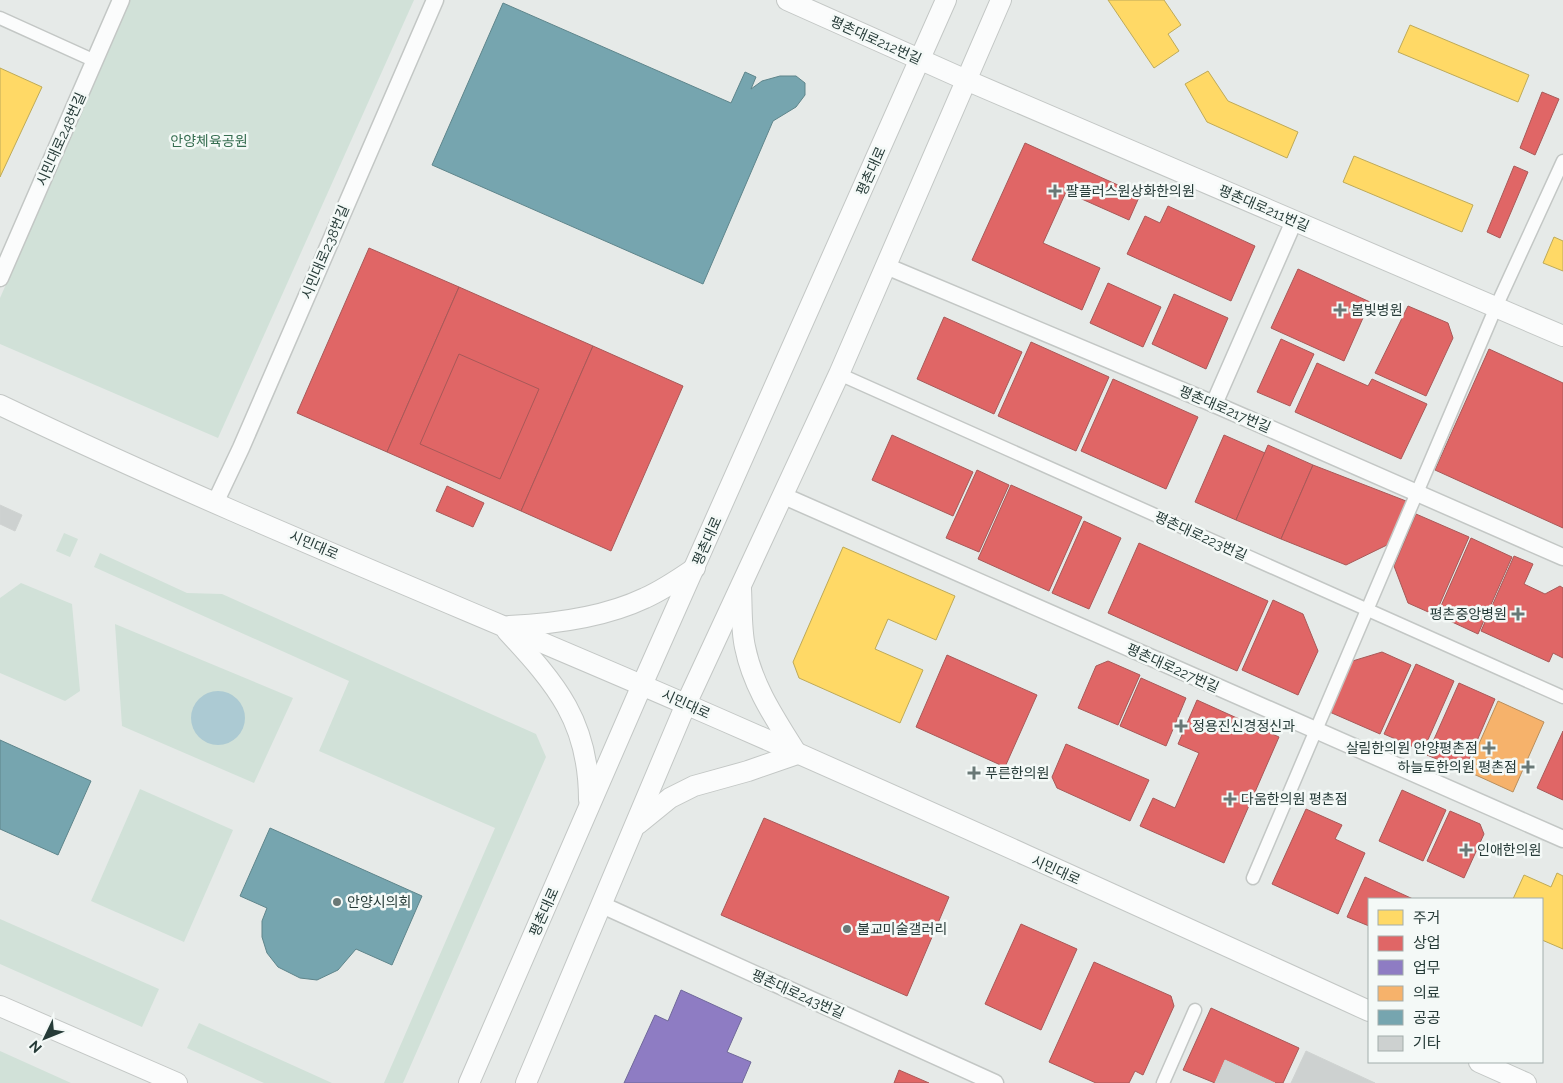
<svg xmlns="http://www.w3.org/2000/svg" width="1563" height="1083" font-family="Raleway,'Noto Sans KR',sans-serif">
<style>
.green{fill:#d1e1d8}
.water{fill:#accad3}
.homes{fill:#ffd966;stroke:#beaa58}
.shops{fill:#e06666;stroke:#a85958}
.offices{fill:#8e7cc3;stroke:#6f6899}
.health{fill:#f6b26b;stroke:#b88e5c}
.public{fill:#76a5af;stroke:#5e858b}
.building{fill:#cdd1d0;stroke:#cfd3d1}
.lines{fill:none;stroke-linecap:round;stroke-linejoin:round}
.pedestrian-casing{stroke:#c3c7c5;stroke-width:15}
.minor-casing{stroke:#c3c7c5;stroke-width:19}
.tertiary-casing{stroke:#c3c7c5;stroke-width:22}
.pedestrian{stroke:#fbfcfc;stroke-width:12}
.minor{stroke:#fbfcfc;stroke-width:16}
.tertiary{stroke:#fbfcfc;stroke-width:20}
.poi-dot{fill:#697876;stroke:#f4f9f7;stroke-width:2}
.labels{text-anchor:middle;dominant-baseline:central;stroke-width:5;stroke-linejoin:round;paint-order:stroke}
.street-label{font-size:14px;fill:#263b38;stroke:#f4f9f7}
.park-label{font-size:14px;fill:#356d50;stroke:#f4f9f7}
.poi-label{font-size:14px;fill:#263b38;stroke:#f4f9f7;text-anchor:start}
</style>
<rect width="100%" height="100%" fill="#e6eae8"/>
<!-- green -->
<g class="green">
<path d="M130 0H414L218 438 0 344V298Z"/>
<path d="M64 533 78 539 70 557 56 551Z"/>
<path d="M100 553 187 593 222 594 536 734 546 757 403 1083H384L495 828 319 751 349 681 94 567Z"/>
<path d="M21 583 72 604 80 691 65 701 0 673V598Z"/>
<path d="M115 624 293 698 254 783 122 726Z"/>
<path d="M140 789 233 830 184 942 91 901Z"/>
<path d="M0 919 159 989 142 1027 0 964Z"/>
<path d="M199 1023 332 1083H264L187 1048Z"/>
<path d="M0 1051 71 1083H0Z"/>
</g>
<!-- water -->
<circle class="water" cx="218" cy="718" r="27"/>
<!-- homes -->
<g class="homes">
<path d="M1108 0H1164L1181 25 1168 34 1179 51 1154 68Z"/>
<path d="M1410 25 1529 75 1518 102 1398 52Z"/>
<path d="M0 68 42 87 0 177Z"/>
<path d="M1208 71 1228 101 1298 132 1287 158 1207 122 1185 84Z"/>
<path d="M1354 156 1473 205 1462 232 1343 182Z"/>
<path d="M1554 237 1563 241V271L1543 263Z"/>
<path d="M843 547 955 596 936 640 888 619 875 649 923 670 900 723 799 678 793 662Z"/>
<path d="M1557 873 1563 876V949L1542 940V899H1513L1524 875 1551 887Z"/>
</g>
<!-- shops -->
<g class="shops">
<path d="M1542 92 1559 99 1535 155 1520 148Z"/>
<path d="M1025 143 1140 195 1129 220 1066 192 1043 243 1100 268 1082 310 972 260Z"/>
<path d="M1514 166 1528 172 1500 238 1487 232Z"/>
<path d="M1168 206 1255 246 1231 301 1127 254 1145 216 1160 223Z"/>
<path d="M369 248 459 287 387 452 297 413Z"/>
<path d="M1298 269 1370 302 1344 361 1271 328Z"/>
<path d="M1108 283 1161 307 1143 347 1090 323Z"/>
<path d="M459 287 593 346 521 511 387 452Z"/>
<path d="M1174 294 1228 318 1206 369 1152 344Z"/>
<path d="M1408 306 1448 323 1453 338 1426 396 1375 373Z"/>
<path d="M944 317 1022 352 994 414 917 379Z"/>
<path d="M1281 339 1314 354 1290 406 1257 392Z"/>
<path d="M1031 342 1109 377 1076 451 998 416Z"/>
<path d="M593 346 683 386 611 551 521 511Z"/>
<path d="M1489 349 1563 383V528L1435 470Z"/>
<path d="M459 354 539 389 500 479 420 444Z"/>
<path d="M1317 363 1368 386 1372 379 1427 404 1401 459 1295 412Z"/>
<path d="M1113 379 1198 417 1166 489 1081 451Z"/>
<path d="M892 435 973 472 953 516 872 480Z"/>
<path d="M1224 435 1265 453 1236 520 1195 502Z"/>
<path d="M1268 445 1313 465 1281 539 1236 520Z"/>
<path d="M1313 465 1406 501 1389 544 1346 565 1281 539Z"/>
<path d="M977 470 1009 485 979 552 946 538Z"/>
<path d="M1011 485 1082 517 1049 591 978 559Z"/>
<path d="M447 486 484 503 473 527 436 511Z"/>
<path d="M1416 514 1469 537 1435 615 1408 603 1394 566Z"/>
<path d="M1084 521 1121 538 1089 609 1052 593Z"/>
<path d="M1471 538 1512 557 1478 634 1437 615Z"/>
<path d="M1139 543 1268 601 1237 671 1108 613Z"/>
<path d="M1514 556 1533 564 1524 584 1545 594 1560 586 1563 588V658L1553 653 1549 662 1481 631Z"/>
<path d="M1273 600 1303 614 1318 651 1298 695 1242 670Z"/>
<path d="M1382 652 1411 665 1380 734 1325 710 1346 663Z"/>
<path d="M947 655 1037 695 1005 767 916 727Z"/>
<path d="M1108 661 1140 675 1118 725 1078 708 1096 666Z"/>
<path d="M1416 664 1454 681 1423 751 1384 734Z"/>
<path d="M1141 678 1186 698 1166 746 1120 726Z"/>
<path d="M1459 683 1495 699 1464 771 1427 755Z"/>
<path d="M1197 700 1279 737 1224 863 1140 826 1153 798 1175 808 1199 753 1178 744Z"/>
<path d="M1563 731V800L1537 788Z"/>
<path d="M1066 744 1149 780 1130 821 1057 788 1052 777Z"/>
<path d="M1402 790 1446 810 1423 861 1379 841Z"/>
<path d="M1306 809 1342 825 1335 839 1365 853 1338 914 1272 884Z"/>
<path d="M1450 811 1480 824 1484 834 1464 878 1427 861Z"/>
<path d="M764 818 949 897 907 996 721 915Z"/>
<path d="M1365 877 1413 899H1369V926L1347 917Z"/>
<path d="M1021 924 1077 949 1041 1030 985 1004Z"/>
<path d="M1094 962 1171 996 1174 1006 1143 1075 1135 1071 1129 1083H1096L1049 1062Z"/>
<path d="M1211 1008 1299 1048 1283 1083H1275L1225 1060 1215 1083 1183 1070Z"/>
<path d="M899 1070 929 1083H894Z"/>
</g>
<!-- offices -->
<path class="offices" d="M681 990 742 1018 727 1052 751 1062 742 1083H624L655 1015 668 1021Z"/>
<!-- health -->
<path class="health" d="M1498 701 1544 722 1513 792 1467 771Z"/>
<!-- public -->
<g class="public">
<path d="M503 3 731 103 745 72 756 77 751 89 762 81 780 76H796L805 83V95L796 107 773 121 703 284 432 165Z"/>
<path d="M0 740 91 781 58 855 0 829Z"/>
<path d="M270 828 422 896 392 965 356 949 338 970 317 980 300 978 278 967 267 953 262 937V921L267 908 240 896Z"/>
</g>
<!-- building -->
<g class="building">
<path d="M0 505 22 515 15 531 0 524Z"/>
<path d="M1306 1051 1375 1083H1291Z"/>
<path d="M1225 1060 1275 1083H1215Z"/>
</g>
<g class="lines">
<!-- pedestrian casing -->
<g class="pedestrian-casing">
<g id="pedestrian">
<path d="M0 18 95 61"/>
<path d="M839 374 1563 697"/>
<path d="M1253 878 1496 307 1563 161"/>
<path d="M1163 1083 1195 1010"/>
</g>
</g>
<!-- minor casing -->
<g class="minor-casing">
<g id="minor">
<path d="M886 266 1214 404 1563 557"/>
<path d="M0 278 121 0"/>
<path d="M1214 404 1294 221"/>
<path d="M784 496 1563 839"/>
<path d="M215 503 241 448 435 0"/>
<path d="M602 905 995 1083"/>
</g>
</g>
<!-- tertiary casing -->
<g class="tertiary-casing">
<g id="tertiary">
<path d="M787 0 966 80 1563 336"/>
<path d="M0 405C224 512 455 604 683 703 913 803 1141 907 1369 1011"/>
<path d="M509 626C553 624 605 617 645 598 663 590 679 579 695 568"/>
<path d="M507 631C557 685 589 722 589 800"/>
<path d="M638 824 670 798 694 786 748 771 797 754C776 720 753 687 745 647 741 629 742 608 741 589"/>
<path d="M0 1006 177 1083"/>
<path d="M1479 1062 1526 1083"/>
<path d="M469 1083 642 685 946 0"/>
<path d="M526 1083 686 704 839 374 1001 0"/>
</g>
</g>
<!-- pedestrian -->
<use href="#pedestrian" class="pedestrian"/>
<!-- minor -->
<use href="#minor" class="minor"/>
<!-- tertiary -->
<use href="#tertiary" class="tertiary"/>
</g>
<!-- markers -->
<g class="poi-dot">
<path d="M1052.5 183.5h5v5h5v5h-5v5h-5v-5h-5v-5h5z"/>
<path d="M1337.5 302.5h5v5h5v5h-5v5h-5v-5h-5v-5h5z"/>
<path d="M1515.5 606.5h5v5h5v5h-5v5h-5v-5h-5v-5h5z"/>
<path d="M1178.5 718.5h5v5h5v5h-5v5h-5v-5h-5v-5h5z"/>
<path d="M1486.5 740.5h5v5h5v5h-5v5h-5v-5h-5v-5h5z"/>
<path d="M1525.5 759.5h5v5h5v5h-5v5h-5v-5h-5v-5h5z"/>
<path d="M971.5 765.5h5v5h5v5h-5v5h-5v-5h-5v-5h5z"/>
<path d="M1227.5 791.5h5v5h5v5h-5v5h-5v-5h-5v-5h5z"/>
<path d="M1463.5 842.5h5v5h5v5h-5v5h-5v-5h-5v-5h5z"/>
<circle cx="337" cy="902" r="5"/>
<circle cx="847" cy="929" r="5"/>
</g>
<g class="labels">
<!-- street labels -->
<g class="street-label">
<text transform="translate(876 40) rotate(24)">평촌대로212번길</text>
<text transform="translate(61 139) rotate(-66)">시민대로248번길</text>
<text transform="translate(871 171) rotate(-66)">평촌대로</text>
<text transform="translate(1264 208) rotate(23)">평촌대로211번길</text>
<text transform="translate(325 252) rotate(-67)">시민대로238번길</text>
<text transform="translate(1225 409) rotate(23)">평촌대로217번길</text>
<text transform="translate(1201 536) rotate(24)">평촌대로223번길</text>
<text transform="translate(707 541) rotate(-66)">평촌대로</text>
<text transform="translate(314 545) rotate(23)">시민대로</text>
<text transform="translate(1173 668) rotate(24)">평촌대로227번길</text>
<text transform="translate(686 704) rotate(24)">시민대로</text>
<text transform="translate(1056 870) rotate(24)">시민대로</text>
<text transform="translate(544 912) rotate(-66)">평촌대로</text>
<text transform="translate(798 994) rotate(24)">평촌대로243번길</text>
</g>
<!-- park labels -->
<g class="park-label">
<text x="209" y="141">안양체육공원</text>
</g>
<!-- poi labels -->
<g class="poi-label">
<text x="1066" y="191">팔플러스원상화한의원</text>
<text x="1351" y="310">봄빛병원</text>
<text x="1507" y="614" text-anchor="end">평촌중앙병원</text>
<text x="1192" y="726">정용진신경정신과</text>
<text x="1478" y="748" text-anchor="end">살림한의원 안양평촌점</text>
<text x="1517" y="767" text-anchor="end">하늘토한의원 평촌점</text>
<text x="985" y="773">푸른한의원</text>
<text x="1241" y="799">다움한의원 평촌점</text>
<text x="1477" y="850">인애한의원</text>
<text x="347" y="902">안양시의회</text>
<text x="857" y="929">불교미술갤러리</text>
</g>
</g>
<!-- legend -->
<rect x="1368" y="898" width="175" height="165" fill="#f4f9f7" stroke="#a2adab"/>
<rect x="1378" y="910" width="25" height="15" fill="#ffd966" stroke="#a2adab"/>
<text x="1413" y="923" font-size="15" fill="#263b38">주거</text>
<rect x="1378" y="936" width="25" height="15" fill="#e06666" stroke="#a2adab"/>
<text x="1413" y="948" font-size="15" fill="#263b38">상업</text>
<rect x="1378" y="960" width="25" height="15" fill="#8e7cc3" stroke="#a2adab"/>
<text x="1413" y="973" font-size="15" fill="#263b38">업무</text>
<rect x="1378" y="986" width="25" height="15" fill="#f6b26b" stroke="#a2adab"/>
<text x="1413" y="998" font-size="15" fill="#263b38">의료</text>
<rect x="1378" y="1010" width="25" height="15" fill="#76a5af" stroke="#a2adab"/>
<text x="1413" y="1023" font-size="15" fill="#263b38">공공</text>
<rect x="1378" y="1036" width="25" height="15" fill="#cdd1d0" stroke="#a2adab"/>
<text x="1413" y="1048" font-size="15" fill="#263b38">기타</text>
<!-- north arrow -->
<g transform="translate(45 1038) rotate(227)" stroke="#f4f9f7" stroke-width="4" paint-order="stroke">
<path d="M0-4L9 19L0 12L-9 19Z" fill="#263b38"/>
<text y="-8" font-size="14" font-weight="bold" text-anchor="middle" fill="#263b38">N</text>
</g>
</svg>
